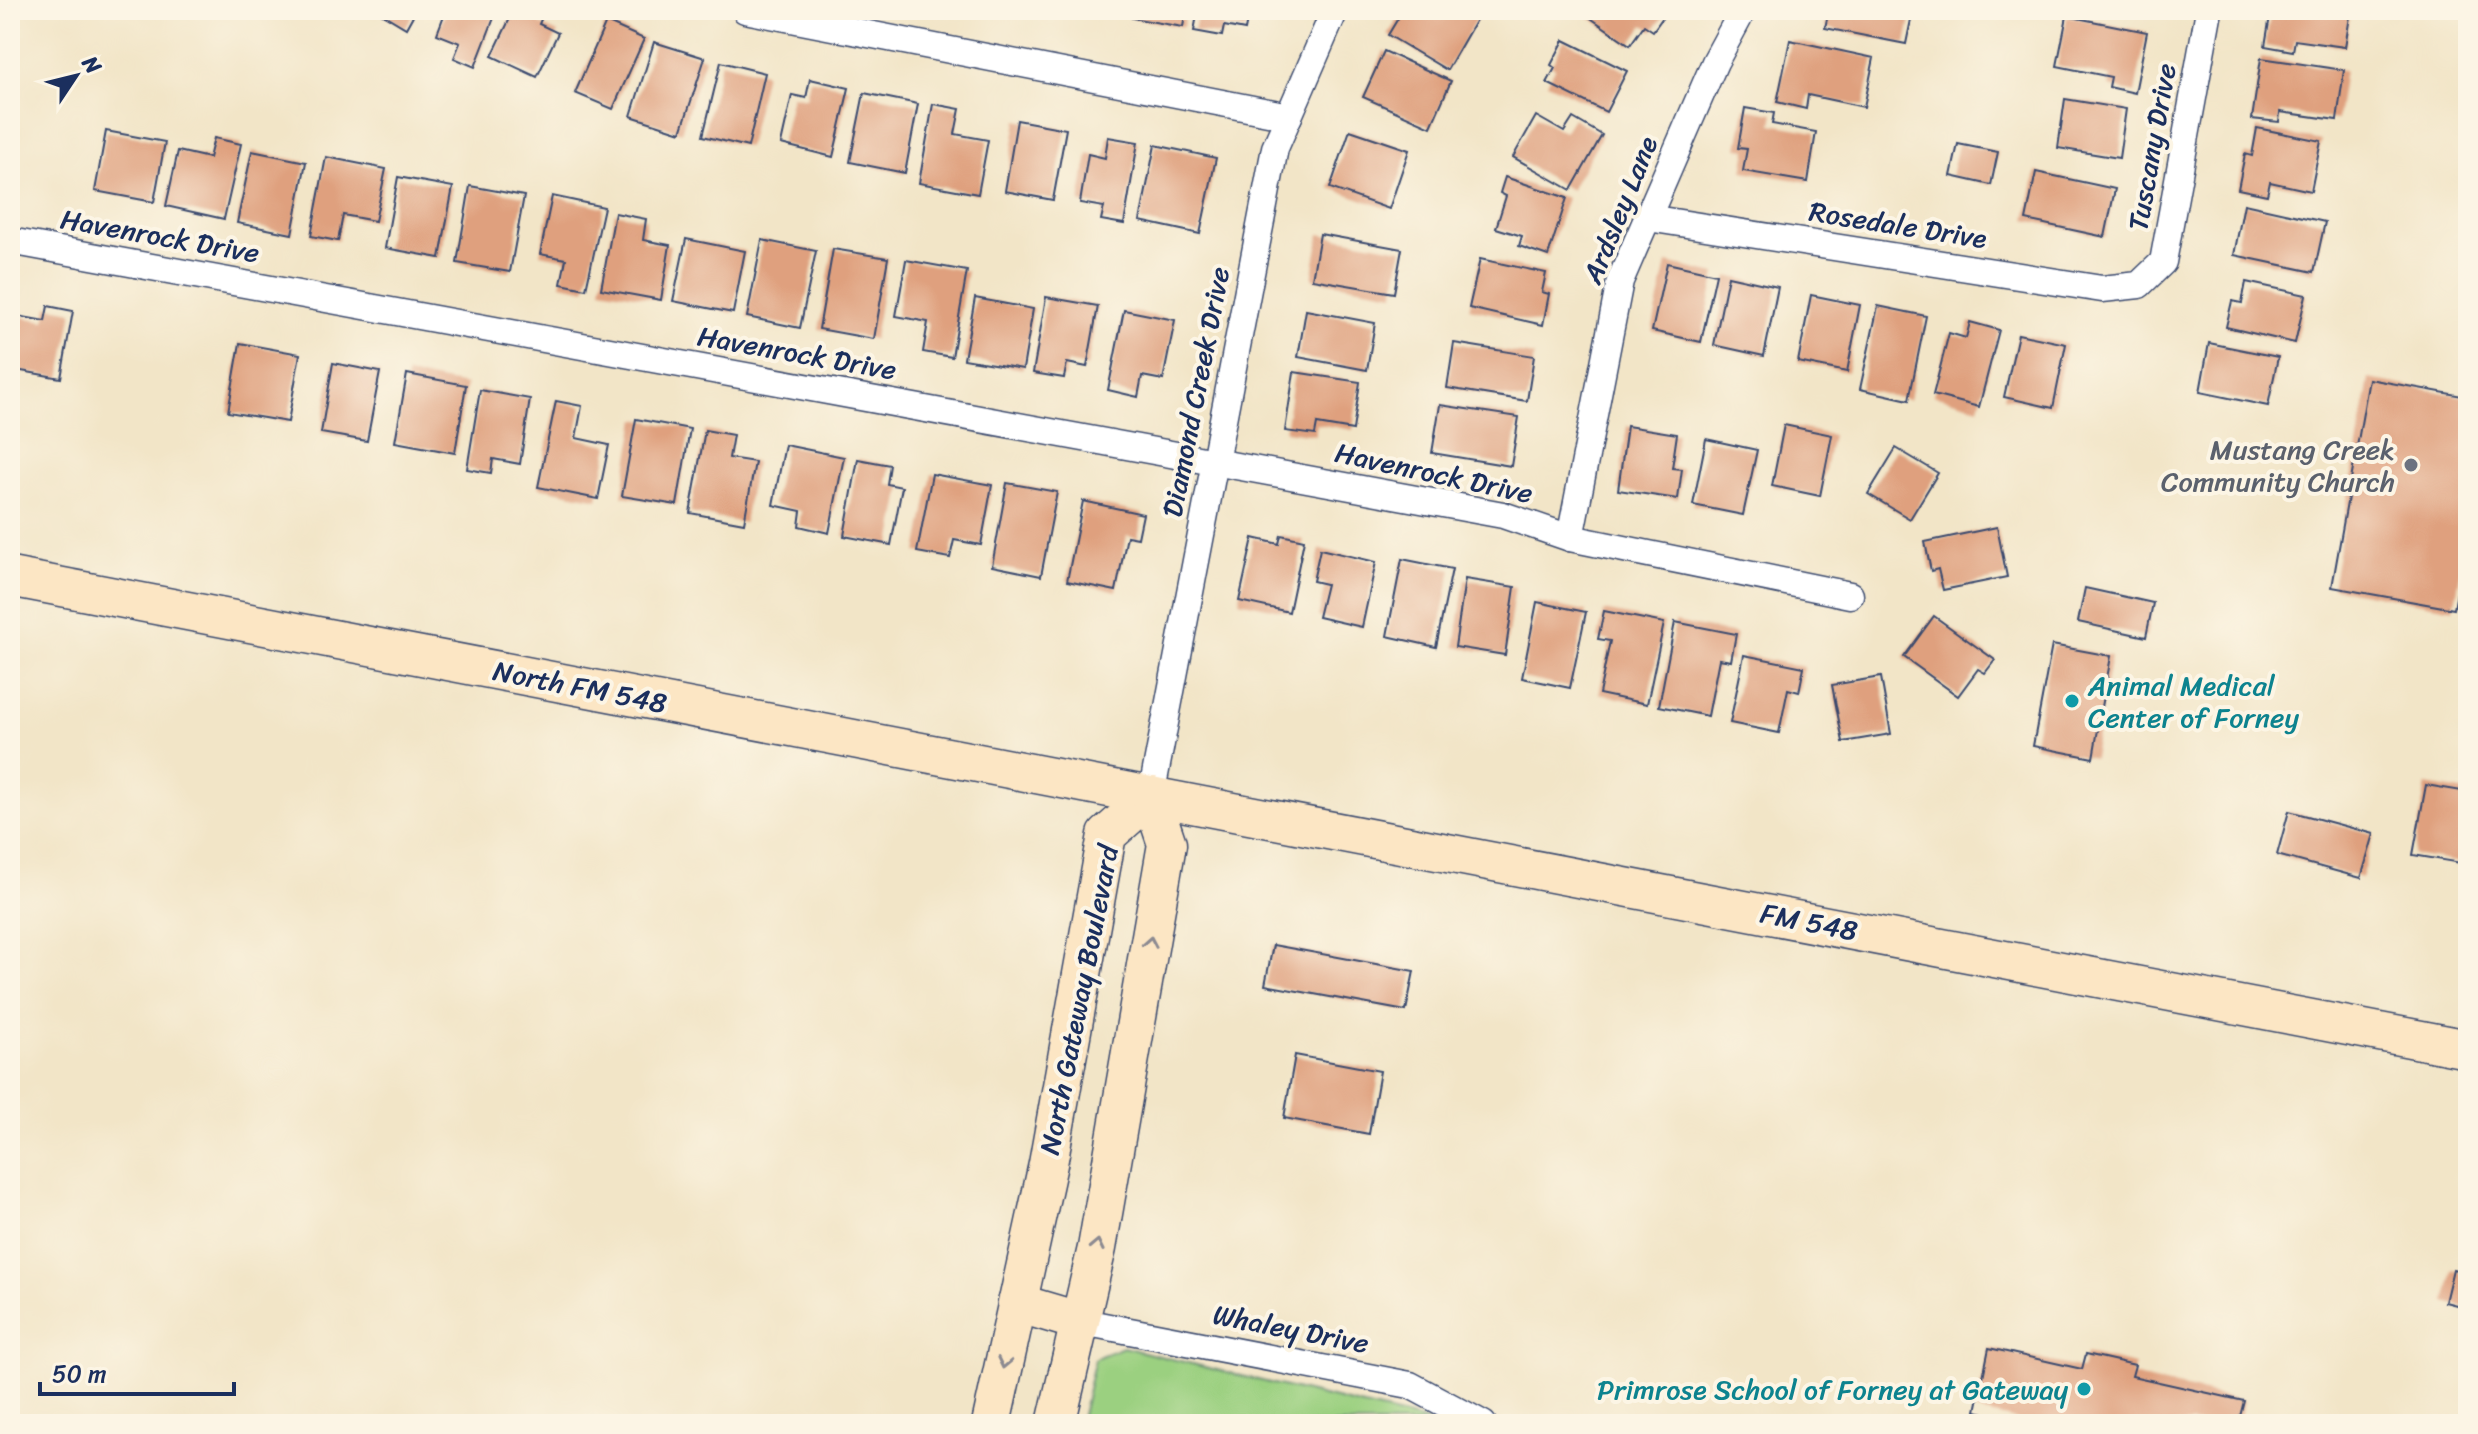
<svg xmlns="http://www.w3.org/2000/svg" width="2478" height="1434" font-family="Sriracha,sans-serif">
<style>
.green{fill:#9bd080;stroke:#5b806f;stroke-width:2}
.building{fill:#dfa07e}
.lines{fill:none;stroke-linecap:round;stroke-linejoin:round}
.street-casing{stroke:#3b4a6e;stroke-width:29}
.secondary-casing{stroke:#3b4a6e;stroke-width:41}
.street{stroke:#fff;stroke-width:26}
.secondary{stroke:#fce6c4;stroke-width:38}
.oneway{stroke:#8c8a91}
.worship-dot{fill:#6b7280;stroke:#fcf5e5;stroke-width:3}
.culture-dot{fill:#0f9aa8;stroke:#fcf5e5;stroke-width:3}
.labels{text-anchor:middle;dominant-baseline:central;stroke-width:8;stroke-linejoin:round;paint-order:stroke}
.street-label{font-size:28px;fill:#1b2f5e;stroke:#fcf5e5}
.worship-label{font-size:28px;fill:#5b616d;stroke:#fcf5e5;text-anchor:end}
.culture-label{font-size:28px;fill:#0d838f;stroke:#fcf5e5;text-anchor:start}
</style>
<rect width="100%" height="100%" fill="#fcf5e5"/>
<filter id="ink" filterUnits="userSpaceOnUse"><feTurbulence type="fractalNoise" baseFrequency=".0125" numOctaves="2"/><feDisplacementMap in="SourceGraphic" scale="16" xChannelSelector="R" yChannelSelector="G"/><feConvolveMatrix kernelMatrix="1 2 1 2 8 2 1 2 1" color-interpolation-filters="sRGB"/></filter>
<filter id="wash" filterUnits="userSpaceOnUse"><feTurbulence type="fractalNoise" baseFrequency=".006" numOctaves="4" result="noise"/><feDisplacementMap in="SourceGraphic" scale="32" xChannelSelector="R" yChannelSelector="G"/><feGaussianBlur stdDeviation="1.8" result="paint"/><feColorMatrix in="noise" values="0 0 0 0 0 0 0 0 0 0 0 0 0 0 0 0 0 1.4 0 .05"/><feComposite in="paint" operator="in"/></filter>
<g filter="url(#wash)">
<rect width="100%" height="100%" fill="#f2e5c7"/>
<!-- green -->
<path class="green" d="M1123 1347 1425 1421 1432 1424H1080L1095 1358Z"/>
<g id="blocks">
<!-- building -->
<g class="building">
<path d="M376 10H416L406 28Z"/>
<path d="M446 10H497L475 67 454 58 460 43 437 34Z"/>
<path d="M514 10H545L539 24 558 33 537 77 492 56Z"/>
<path d="M1133 10H1186L1183 27 1132 18Z"/>
<path d="M1198 10H1249L1245 30 1224 26 1222 36 1194 31Z"/>
<path d="M1403 10H1463L1477 18 1447 70 1388 35Z"/>
<path d="M1579 10H1668L1653 31 1644 25 1630 45Z"/>
<path d="M1829 10H1913L1906 44 1825 28Z"/>
<path d="M2122 10H2152L2151 16Z"/>
<path d="M2271 10H2351L2345 47 2295 40 2293 51 2265 46Z"/>
<path d="M2067 16 2147 32 2135 93 2109 87 2111 77 2057 66Z"/>
<path d="M606 22 644 39 613 109 575 93Z"/>
<path d="M1564 40 1627 71 1606 112 1547 83 1555 68 1551 65Z"/>
<path d="M1790 40 1874 58 1864 107 1808 95 1806 109 1777 102Z"/>
<path d="M654 42 705 58 681 132 631 116Z"/>
<path d="M1384 51 1451 81 1431 127 1363 97Z"/>
<path d="M2261 58 2344 70 2337 120 2280 112 2279 122 2252 119Z"/>
<path d="M721 62 765 73 748 147 703 136Z"/>
<path d="M810 79 849 88 833 157 781 144 792 95 806 98Z"/>
<path d="M864 93 918 104 905 173 850 162Z"/>
<path d="M2065 99 2126 109 2119 158 2058 148Z"/>
<path d="M933 104 960 109 955 134 988 140 978 194 919 183Z"/>
<path d="M1745 108 1774 113 1772 124 1816 132 1808 182 1743 171 1747 149 1738 148Z"/>
<path d="M1536 116 1564 132 1573 118 1602 135 1571 190 1513 157Z"/>
<path d="M1017 120 1066 129 1053 200 1005 191Z"/>
<path d="M2257 128 2321 141 2311 191 2270 182 2267 195 2238 189 2245 154 2252 156Z"/>
<path d="M1350 130 1409 150 1389 209 1330 188Z"/>
<path d="M106 131 165 142 154 202 95 191Z"/>
<path d="M1108 137 1138 142 1124 224 1101 220 1104 207 1080 203 1088 154 1105 158Z"/>
<path d="M214 138 241 144 224 219 166 206 178 151 209 158Z"/>
<path d="M1958 144 1998 152 1991 185 1951 176Z"/>
<path d="M1155 145 1216 158 1200 234 1140 221Z"/>
<path d="M252 151 306 162 292 234 237 223Z"/>
<path d="M326 157 386 169 375 221 343 215 338 241 311 236Z"/>
<path d="M2036 172 2115 189 2105 237 2026 220Z"/>
<path d="M398 177 453 187 440 258 385 248Z"/>
<path d="M1505 177 1567 198 1548 256 1519 246 1522 236 1496 228 1506 196 1500 193Z"/>
<path d="M470 186 524 196 510 272 457 263Z"/>
<path d="M552 196 604 207 586 289 561 284 566 259 540 254Z"/>
<path d="M2244 204 2325 222 2314 272 2234 255Z"/>
<path d="M615 213 646 219 643 240 670 245 661 300 601 289Z"/>
<path d="M1320 234 1402 249 1394 293 1312 279Z"/>
<path d="M686 239 745 251 733 313 673 301Z"/>
<path d="M762 240 816 251 800 328 747 317Z"/>
<path d="M833 249 888 258 874 339 819 329Z"/>
<path d="M1480 259 1546 273 1542 292 1549 294 1543 325 1469 308Z"/>
<path d="M906 260 967 271 952 357 923 352 928 322 896 316Z"/>
<path d="M1667 263 1716 274 1701 342 1652 331Z"/>
<path d="M1728 276 1778 287 1764 356 1714 345Z"/>
<path d="M2246 282 2306 295 2295 343 2226 327 2232 301 2242 303Z"/>
<path d="M1811 295 1860 305 1847 372 1798 362Z"/>
<path d="M1046 297 1098 306 1087 367 1067 363 1064 378 1033 373Z"/>
<path d="M975 298 1033 309 1023 369 964 359Z"/>
<path d="M48 306 73 311 61 378 10 369 17 316 45 321Z"/>
<path d="M1878 306 1926 316 1909 400 1860 389Z"/>
<path d="M1124 310 1175 320 1163 380 1142 376 1138 397 1108 390Z"/>
<path d="M1306 310 1375 323 1367 370 1298 357Z"/>
<path d="M1970 322 1999 330 1979 407 1933 395 1949 333 1966 338Z"/>
<path d="M2018 334 2066 344 2053 408 2004 397Z"/>
<path d="M240 343 300 354 288 422 228 412Z"/>
<path d="M1454 343 1534 356 1527 401 1447 388Z"/>
<path d="M2209 343 2278 357 2268 406 2200 392Z"/>
<path d="M333 363 380 372 367 441 321 433Z"/>
<path d="M1294 372 1360 382 1353 430 1317 424 1315 435 1285 431Z"/>
<path d="M407 374 466 385 455 453 395 442Z"/>
<path d="M2369 379 2468 397V532L2454 609 2332 587Z"/>
<path d="M480 390 530 399 520 464 493 459 491 473 467 469Z"/>
<path d="M556 401 582 406 576 438 609 445 598 499 538 487Z"/>
<path d="M1440 405 1519 417 1511 466 1432 453Z"/>
<path d="M636 419 690 429 677 505 622 496Z"/>
<path d="M1784 425 1832 435 1820 496 1772 486Z"/>
<path d="M1627 426 1677 434 1672 468 1682 469 1678 499 1618 490Z"/>
<path d="M705 430 733 435 729 458 755 462 744 523 690 513Z"/>
<path d="M1706 439 1757 450 1743 515 1693 505Z"/>
<path d="M785 445 844 457 829 533 799 526 801 511 773 505Z"/>
<path d="M1896 448 1938 473 1910 519 1868 494Z"/>
<path d="M858 459 890 465 887 484 902 487 891 545 844 536Z"/>
<path d="M932 474 992 485 981 545 954 540 950 558 917 552Z"/>
<path d="M1007 483 1057 492 1041 576 992 566Z"/>
<path d="M1083 501 1143 514 1138 538 1127 536 1116 591 1067 581Z"/>
<path d="M1997 527 2007 577 1943 590 1938 569 1931 571 1925 542Z"/>
<path d="M1281 535 1304 540 1289 612 1239 601 1253 538 1279 544Z"/>
<path d="M1320 549 1376 562 1362 627 1318 617 1326 584 1313 581Z"/>
<path d="M1402 559 1452 569 1436 647 1387 636Z"/>
<path d="M1465 579 1515 587 1505 655 1455 647Z"/>
<path d="M2085 588 2153 603 2146 637 2078 622Z"/>
<path d="M1537 602 1586 612 1570 688 1522 678Z"/>
<path d="M1604 611 1664 623 1647 704 1599 694 1610 641 1598 639Z"/>
<path d="M1934 616 1995 660 1985 673 1978 669 1958 696 1904 657Z"/>
<path d="M1675 622 1736 634 1731 661 1719 659 1708 716 1659 706Z"/>
<path d="M2052 645 2111 656 2093 758 2033 746Z"/>
<path d="M1744 655 1804 667 1799 692 1788 689 1779 733 1730 723Z"/>
<path d="M1881 677 1891 734 1843 742 1832 685Z"/>
<path d="M2426 785 2468 792 2467 864 2413 855Z"/>
<path d="M2289 811 2374 834 2361 878 2277 855Z"/>
<path d="M1273 945 1414 971 1406 1011 1265 985Z"/>
<path d="M1295 1055 1380 1071 1369 1134 1284 1118Z"/>
<path d="M2453 1269 2468 1273V1308L2445 1302Z"/>
<path d="M1989 1348 2082 1369 2086 1354 2135 1365 2132 1376 2244 1401 2238 1424H2033L1976 1411Z"/>
</g>
</g>
</g>
<g filter="url(#ink)">
<use href="#blocks" fill-opacity="0" stroke="#3b4a6e" stroke-width="2"/>
<g class="lines">
<!-- street casing -->
<g class="street-casing">
<g id="street">
<path d="M745 10 1289 116"/>
<path d="M1648 218 2102 289 2139 285 2163 262 2209 10"/>
<path d="M10 241 1503 515 1570 538 1850 595"/>
<path d="M1570 538 1620 281 1715 62 1743 10"/>
<path d="M1151 796 1275 148 1335 10"/>
<path d="M1078 1321 1410 1385 1483 1424"/>
</g>
</g>
<!-- secondary casing -->
<g class="secondary-casing">
<g id="secondary">
<path d="M10 577 2468 1049"/>
<path d="M1017 1303 1078 1321"/>
<path d="M991 1424 1048 1164 1107 835 1151 796"/>
<path d="M1056 1424 1097 1248 1167 844 1151 796"/>
</g>
</g>
<!-- street -->
<use href="#street" class="street"/>
<!-- secondary -->
<use href="#secondary" class="secondary"/>
</g>
<!-- one-way arrows -->
<defs><path id="oneway-chevron" d="M-2-3.5L2.5 0L-2 3.5" fill="none" stroke-width="1.6" stroke-linecap="round" stroke-linejoin="round" transform="scale(2)"/></defs>
<g class="oneway">
<use href="#oneway-chevron" transform="translate(1150 942) rotate(-80)"/>
<use href="#oneway-chevron" transform="translate(1097 1245) rotate(-78)"/>
<use href="#oneway-chevron" transform="translate(1004 1363) rotate(102)"/>
</g>
</g>
<!-- markers -->
<circle class="worship-dot" cx="2411" cy="465" r="8"/>
<g class="culture-dot">
<circle cx="2072" cy="701" r="8"/>
<circle cx="2084" cy="1389" r="8"/>
</g>
<g class="labels">
<!-- street labels -->
<g class="street-label">
<text transform="translate(2152 147) rotate(-80)">Tuscany Drive</text>
<text transform="translate(1620 210) rotate(-68)">Ardsley Lane</text>
<text transform="translate(1898 225) rotate(9)">Rosedale Drive</text>
<text transform="translate(160 236) rotate(10)">Havenrock Drive</text>
<text transform="translate(797 353) rotate(10)">Havenrock Drive</text>
<text transform="translate(1196 392) rotate(-79)">Diamond Creek Drive</text>
<text transform="translate(1434 473) rotate(12)">Havenrock Drive</text>
<text transform="translate(580 687) rotate(11)">North FM 548</text>
<text transform="translate(1809 922) rotate(11)">FM 548</text>
<text transform="translate(1079 1000) rotate(-79)">North Gateway Boulevard</text>
<text transform="translate(1291 1329) rotate(11)">Whaley Drive</text>
</g>
<!-- worship labels -->
<g class="worship-label">
<text x="2395" y="449">Mustang Creek<tspan x="2395" dy="32">Community Church</tspan></text>
</g>
<!-- culture labels -->
<g class="culture-label">
<text x="2088" y="685">Animal Medical<tspan x="2088" dy="32">Center of Forney</tspan></text>
<text x="2068" y="1389" text-anchor="end">Primrose School of Forney at Gateway</text>
</g>
</g>
<!-- margin -->
<rect width="2478" height="1434" fill="none" stroke="#fcf5e5" stroke-width="40"/>
<!-- north arrow -->
<g transform="translate(76 76) rotate(55)" stroke="#fcf5e5" stroke-width="6" paint-order="stroke">
<path d="M0-6L14 30L0 20L-14 30Z" fill="#1b2f5e"/>
<text y="-12" font-size="22" font-weight="bold" text-anchor="middle" fill="#1b2f5e">N</text>
</g>
<!-- scale -->
<path d="M40 1382v12h194v-12" fill="none" stroke="#1b2f5e" stroke-width="4"/>
<text x="52" y="1382" font-size="24" fill="#1b2f5e" stroke="#fcf5e5" stroke-width="6" paint-order="stroke">50 m</text>
</svg>
